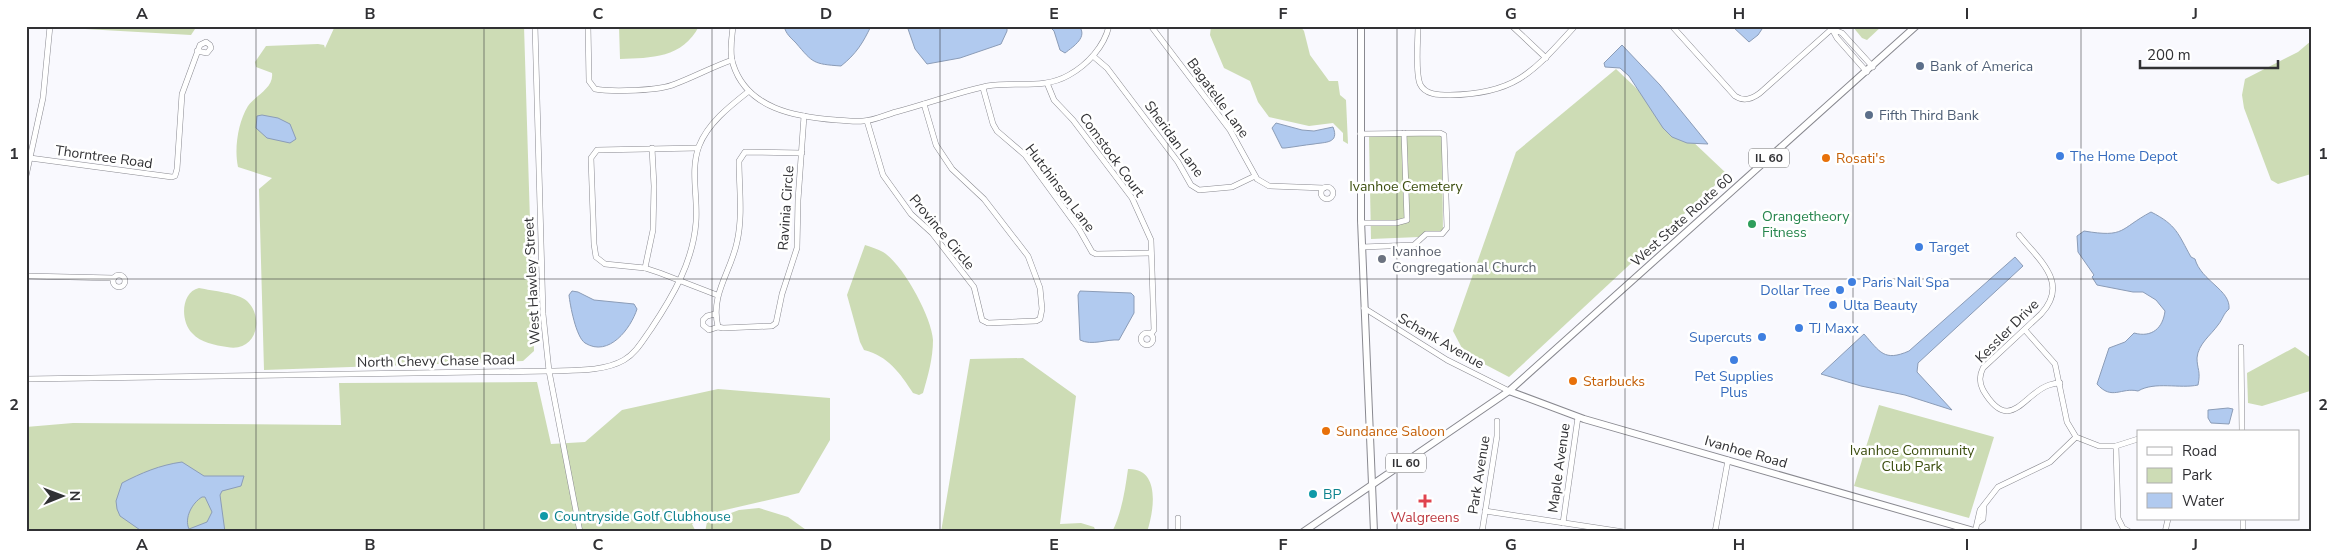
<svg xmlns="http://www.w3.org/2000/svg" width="2337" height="558" font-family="'Nunito Sans',sans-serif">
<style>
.green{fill:#cddcb5}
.water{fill:#b1caef;stroke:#8b9cb7;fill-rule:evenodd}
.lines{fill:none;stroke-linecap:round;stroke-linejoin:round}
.minor-casing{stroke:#898990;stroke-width:6}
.major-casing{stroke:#898990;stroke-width:8}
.minor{stroke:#fff;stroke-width:5}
.major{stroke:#fff;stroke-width:6}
.grid{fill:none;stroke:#313134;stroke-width:1;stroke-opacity:0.55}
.service-dot{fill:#5c6f8a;stroke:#fff;stroke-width:2}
.shop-dot{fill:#3f7fe0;stroke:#fff;stroke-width:2}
.food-dot{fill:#e8710a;stroke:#fff;stroke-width:2}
.leisure-dot{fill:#2e9e5b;stroke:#fff;stroke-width:2}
.worship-dot{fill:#6b7280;stroke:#fff;stroke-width:2}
.culture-dot{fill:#0f9aa8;stroke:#fff;stroke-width:2}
.health-dot{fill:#e0444e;stroke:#fff;stroke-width:2}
.labels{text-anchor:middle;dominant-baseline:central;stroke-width:5;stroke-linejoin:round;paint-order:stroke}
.shield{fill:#fff;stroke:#6f6f71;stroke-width:1}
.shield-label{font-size:12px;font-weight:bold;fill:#313134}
.service-label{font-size:14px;fill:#4e5e75;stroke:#fff;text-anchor:start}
.street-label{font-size:14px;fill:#313134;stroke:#fff}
.shop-label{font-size:14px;fill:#366cbe;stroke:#fff;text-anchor:start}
.food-label{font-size:14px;fill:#c56008;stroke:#fff;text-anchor:start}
.park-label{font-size:14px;fill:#3b4d0e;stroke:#fff}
.leisure-label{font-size:14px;fill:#27864d;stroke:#fff;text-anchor:start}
.worship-label{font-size:14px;fill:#5b616d;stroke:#fff;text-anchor:start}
.culture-label{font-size:14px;fill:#0d838f;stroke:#fff;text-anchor:start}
.health-label{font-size:14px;fill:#be3a42;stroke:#fff}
.neatline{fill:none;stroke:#313134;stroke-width:2}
.grid-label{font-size:16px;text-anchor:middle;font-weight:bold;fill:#313134}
</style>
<rect width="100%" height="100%" fill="#f9f9fe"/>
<!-- green -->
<g class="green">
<path d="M83 26H197L191 35 85 29Z"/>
<path d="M335 26H524L534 351 523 361 264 370 259 189 272 178 238 167C234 149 238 122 248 106 256 95 274 88 272 73L256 67 255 62 266 46 318 44 324 45 325 48Z"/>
<path d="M619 26H699C683 58 651 58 620 59Z"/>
<path d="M1211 26H1300L1304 31 1310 55 1329 81H1338L1340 95 1346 100 1348 144 1343 141V133L1333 123 1309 126 1269 117 1258 102 1250 81 1224 68 1210 35Z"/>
<path d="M1882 26 1867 40 1862 38 1853 27Z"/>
<path d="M2311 41V174L2278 184 2271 180 2244 108 2242 95 2245 79 2298 52Z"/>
<path d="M1616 69 1727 174 1509 377 1465 354 1453 331 1516 152Z"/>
<path d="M1369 136H1442L1443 236 1371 239Z"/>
<path d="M865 245C871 247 878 249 883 252 903 264 932 318 933 340 933 358 928 376 923 393L919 395 913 393C900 373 888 356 864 350L860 342 847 295Z"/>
<path d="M199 288C213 291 238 293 247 301 265 318 256 353 227 347 215 345 201 343 192 333 180 321 181 292 199 288Z"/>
<path d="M2295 347 2311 358 2310 391 2262 406 2248 403 2247 373Z"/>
<path d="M1023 358 1076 396 1060 524 1081 523 1094 527 1096 532H941L970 359Z"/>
<path d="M537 382 551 444 585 442 622 410 718 389 830 398V440L799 493 712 513 692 524 696 532H26V427L73 423 341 425 339 383Z"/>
<path d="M1879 405 1994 437 1969 518 1854 486Z"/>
<path d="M1128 469C1161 468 1154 511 1147 532H1112C1122 512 1125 490 1128 469Z"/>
<path d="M759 508 788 517 809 532H705L707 522 739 510Z"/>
</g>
<!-- water -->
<g class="water">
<path d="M784 26H871C863 43 856 54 841 66 813 64 813 63 796 43 790 37 786 34 784 26Z"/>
<path d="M907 26H1007V31L1001 44 960 58 927 64 915 49Z"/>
<path d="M1049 26H1079C1088 37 1074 46 1065 53L1060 50 1054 31Z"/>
<path d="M1732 26H1764L1758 35 1749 42Z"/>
<path d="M1622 45 1660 85 1708 144 1687 143 1672 137 1663 128 1629 76 1620 68 1605 67 1604 63Z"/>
<path d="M262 115 278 118 290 124 296 139 290 143 267 138 256 128 257 116Z"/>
<path d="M1276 123 1302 130 1314 131 1333 127C1340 144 1324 142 1314 144 1304 145 1294 147 1285 148H1282L1272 128Z"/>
<path d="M2151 212C2177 225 2178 234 2191 257L2195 259C2201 281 2231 290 2229 309 2223 314 2223 319 2218 325 2211 335 2198 344 2197 358 2197 369 2201 371 2198 385 2180 389 2155 381 2138 391 2121 387 2112 401 2097 384L2109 348 2125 342 2134 333C2152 338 2163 328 2165 311L2156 300 2143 292H2133L2097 285 2092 277 2094 275 2078 252 2077 236 2084 231C2126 238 2119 229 2151 212Z"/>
<path d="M2015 257 2023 266 1918 363 1917 372 1952 410 1905 395 1861 386 1821 374 1864 334C1880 352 1884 362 1909 351Z"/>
<path d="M572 291 578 292 594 300 634 304 637 309C631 328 609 358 585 343 576 337 570 305 569 295Z"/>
<path d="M1080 291 1131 293 1134 296V313L1119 340C1106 339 1092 346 1080 340L1078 295Z"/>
<path d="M2228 408 2233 409 2229 424 2211 423 2208 418V410Z"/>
<path d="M182 462 204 476H244L241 486 222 491 220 495 225 532H143L120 516 117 509 116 501 122 483C141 473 160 465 182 462ZM202 497H205L212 512 207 522 189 529C184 518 192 503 202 497Z"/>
</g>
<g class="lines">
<!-- minor casing -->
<g class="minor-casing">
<g id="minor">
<path d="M535 26 543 314 549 371 580 532"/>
<path d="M588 26 589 81 595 89C611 92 660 91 675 84 694 77 712 67 732 60"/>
<path d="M733 26C732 38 729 52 733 64 747 109 796 117 836 120 845 120 854 122 863 121 873 121 885 115 896 112 926 104 956 93 987 86 1015 81 1043 90 1069 75 1087 65 1104 47 1109 26"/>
<path d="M1151 26 1230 130 1257 179 1269 186 1324 188"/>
<path d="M1418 26C1418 40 1415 72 1420 84 1425 95 1439 95 1450 95 1516 94 1533 72 1575 26"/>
<path d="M1512 26 1546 58"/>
<path d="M1672 26 1735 96C1744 102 1752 99 1760 93L1835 26"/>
<path d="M1093 56 1107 68 1178 162 1191 185 1199 190 1232 187 1255 176"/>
<path d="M1867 72 1837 38 1832 29 1842 33 1873 67"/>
<path d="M1047 83 1054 100 1073 120 1132 198 1151 240 1154 330 1151 334"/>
<path d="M983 88 993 124 997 131 1025 155 1079 229 1092 252 1096 254 1151 253"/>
<path d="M867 121 883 175 911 214 932 233 974 287 982 320 988 323 1036 321 1040 319 1042 309 1040 288 1028 256 984 199 952 169 936 145 924 104"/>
<path d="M1360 134 1440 133 1444 135 1447 228 1442 234H1426L1414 245 1362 247"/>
<path d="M698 148 597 150 591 158 594 244 596 257 605 264 645 268 660 273 717 295"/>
<path d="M802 153 745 152 739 161C739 187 743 216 737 242 731 272 710 294 718 327L723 328 772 326 776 323 782 294 797 248 798 200 804 116"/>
<path d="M30 158 172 177 175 176 177 169 182 94 200 45 206 42 210 45 211 48 207 53 197 51"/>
<path d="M26 176 43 98 50 26"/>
<circle cx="1327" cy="193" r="6"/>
<path d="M1361 223H1396L1407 220 1404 133"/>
<path d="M2019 235C2039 260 2070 283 2041 314L1983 368C1979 376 1979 382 1983 390 2010 436 2024 393 2049 385 2052 384 2057 383 2060 383"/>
<path d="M645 268 653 230 654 186 652 148"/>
<circle cx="119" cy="281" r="6"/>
<path d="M26 276 114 278"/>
<path d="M1364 308 1447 360 1509 391"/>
<path d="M715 314 707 316 703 320V325L709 330 718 327"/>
<path d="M2025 330 2055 364 2067 422 2076 437 2099 446H2116L2138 439"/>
<circle cx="1147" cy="339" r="6"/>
<path d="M2241 347 2242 432"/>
<path d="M26 379 549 371C573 370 603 372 624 360 636 353 643 340 651 329 673 296 693 262 696 222 698 197 690 170 699 146 708 123 730 106 749 91"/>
<path d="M2116 446 2118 518 2123 528 2130 532"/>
<path d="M1485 511 1624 532"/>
<path d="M1178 518V532"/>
<path d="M2243 519V532"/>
<path d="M1979 522 1983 519 1984 507"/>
<path d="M1563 523 1578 417"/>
<path d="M1482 532 1497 436V421"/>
<path d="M1715 532 1728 460"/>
<path d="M1975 532 1980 510 1998 487 2050 462 2076 437"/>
<path d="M2165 532 2168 519"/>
</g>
</g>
<!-- major casing -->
<g class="major-casing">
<g id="major">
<path d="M1361 26V220L1374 532"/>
<path d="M1509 391 1584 419 1977 532"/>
<path d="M1303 532 1509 391 1916 26"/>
</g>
</g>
<!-- minor -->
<use href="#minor" class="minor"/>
<!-- major -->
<use href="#major" class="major"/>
</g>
<!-- grid -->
<path class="grid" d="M256 26V532M484 26V532M712 26V532M940 26V532M1168 26V532M1397 26V532M1625 26V532M1853 26V532M2081 26V532M26 279H2311"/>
<!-- markers -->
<g class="service-dot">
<circle cx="1920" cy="66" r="5"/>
<circle cx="1869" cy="115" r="5"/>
</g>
<g class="shop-dot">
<circle cx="2060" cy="156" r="5"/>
<circle cx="1919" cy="247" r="5"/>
<circle cx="1852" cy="282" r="5"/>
<circle cx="1840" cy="290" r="5"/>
<circle cx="1833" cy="305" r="5"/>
<circle cx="1799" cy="328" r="5"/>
<circle cx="1762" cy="337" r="5"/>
<circle cx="1734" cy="360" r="5"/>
</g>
<g class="food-dot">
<circle cx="1826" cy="158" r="5"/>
<circle cx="1573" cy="381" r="5"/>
<circle cx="1326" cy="431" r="5"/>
</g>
<circle class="leisure-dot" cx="1752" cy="224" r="5"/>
<circle class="worship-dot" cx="1382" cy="259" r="5"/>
<g class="culture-dot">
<circle cx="1313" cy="494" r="5"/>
<circle cx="544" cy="516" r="5"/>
</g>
<path class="health-dot" d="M1422.5 493.5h5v5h5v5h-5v5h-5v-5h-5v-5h5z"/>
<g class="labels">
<!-- shield labels -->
<g class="shield">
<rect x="1749" y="148.5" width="40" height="19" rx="4"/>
<rect x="1386" y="453.5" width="40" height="19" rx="4"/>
</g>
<g class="shield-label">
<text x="1769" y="158">IL 60</text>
<text x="1406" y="463">IL 60</text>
</g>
<!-- service labels -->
<g class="service-label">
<text x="1930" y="66">Bank of America</text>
<text x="1879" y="115">Fifth Third Bank</text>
</g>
<!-- street labels -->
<g class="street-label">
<text transform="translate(1218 98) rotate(54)">Bagatelle Lane</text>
<text transform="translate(1174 139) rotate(54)">Sheridan Lane</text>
<text transform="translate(1112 155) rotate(54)">Comstock Court</text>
<text transform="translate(104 157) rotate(8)">Thorntree Road</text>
<text transform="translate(1060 188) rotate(53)">Hutchinson Lane</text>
<text transform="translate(786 208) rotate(-86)">Ravinia Circle</text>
<text transform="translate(1682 220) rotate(-42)">West State Route 60</text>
<text transform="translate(942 232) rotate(50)">Province Circle</text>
<text transform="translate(532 281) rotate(-93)">West Hawley Street</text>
<text transform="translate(2007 331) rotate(-45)">Kessler Drive</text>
<text transform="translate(1441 341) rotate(30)">Schank Avenue</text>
<text transform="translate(436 361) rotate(-1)">North Chevy Chase Road</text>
<text transform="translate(1746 452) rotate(16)">Ivanhoe Road</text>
<text transform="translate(1559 468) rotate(-82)">Maple Avenue</text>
<text transform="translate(1479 475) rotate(-81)">Park Avenue</text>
</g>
<!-- shop labels -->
<g class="shop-label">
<text x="2070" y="156">The Home Depot</text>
<text x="1929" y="247">Target</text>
<text x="1862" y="282">Paris Nail Spa</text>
<text x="1830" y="290" text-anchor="end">Dollar Tree</text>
<text x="1843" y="305">Ulta Beauty</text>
<text x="1809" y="328">TJ Maxx</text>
<text x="1752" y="337" text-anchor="end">Supercuts</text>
<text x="1734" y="376" text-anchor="middle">Pet Supplies<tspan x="1734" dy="16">Plus</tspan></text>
</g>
<!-- food labels -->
<g class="food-label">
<text x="1836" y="158">Rosati's</text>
<text x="1583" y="381">Starbucks</text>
<text x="1336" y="431">Sundance Saloon</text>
</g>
<!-- park labels -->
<g class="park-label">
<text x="1406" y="186">Ivanhoe Cemetery</text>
<text x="1912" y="450">Ivanhoe Community<tspan x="1912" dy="16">Club Park</tspan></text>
</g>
<!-- leisure labels -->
<g class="leisure-label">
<text x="1762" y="216">Orangetheory<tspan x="1762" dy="16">Fitness</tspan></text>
</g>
<!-- worship labels -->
<g class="worship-label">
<text x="1392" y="251">Ivanhoe<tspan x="1392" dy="16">Congregational Church</tspan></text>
</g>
<!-- culture labels -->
<g class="culture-label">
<text x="1323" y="494">BP</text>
<text x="554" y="516">Countryside Golf Clubhouse</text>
</g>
<!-- health labels -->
<g class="health-label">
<text x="1425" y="517">Walgreens</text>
</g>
</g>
<!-- border -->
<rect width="2337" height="558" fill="none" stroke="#ffffff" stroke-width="55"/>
<!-- legend -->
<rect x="2137" y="430" width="162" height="90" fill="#ffffff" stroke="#adadae"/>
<rect x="2147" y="447" width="25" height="8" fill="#ffffff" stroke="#adadae"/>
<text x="2182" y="456" font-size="15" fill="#313134">Road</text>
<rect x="2147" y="468" width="25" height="15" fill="#cddcb5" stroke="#adadae"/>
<text x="2182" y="480" font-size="15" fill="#313134">Park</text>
<rect x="2147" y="493" width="25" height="15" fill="#b1caef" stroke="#adadae"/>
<text x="2182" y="506" font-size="15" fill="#313134">Water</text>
<!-- north arrow -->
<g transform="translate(62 496) rotate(89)" stroke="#ffffff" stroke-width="4" paint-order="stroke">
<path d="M0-4L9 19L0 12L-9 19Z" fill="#313134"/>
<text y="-8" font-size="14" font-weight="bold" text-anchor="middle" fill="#313134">N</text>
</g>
<!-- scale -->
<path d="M2140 60v8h138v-8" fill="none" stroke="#313134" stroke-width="2.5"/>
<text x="2147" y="60" font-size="15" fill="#313134" stroke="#ffffff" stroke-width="4" paint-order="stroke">200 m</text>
<rect x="28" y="28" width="2282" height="502" class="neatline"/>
<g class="grid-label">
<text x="142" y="19">A</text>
<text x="370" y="19">B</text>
<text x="598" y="19">C</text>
<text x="826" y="19">D</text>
<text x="1054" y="19">E</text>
<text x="1283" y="19">F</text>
<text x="1511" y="19">G</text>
<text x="1739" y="19">H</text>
<text x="1967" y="19">I</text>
<text x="2195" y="19">J</text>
<text x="14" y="159">1</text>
<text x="2323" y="159">1</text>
<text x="14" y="410">2</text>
<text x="2323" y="410">2</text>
<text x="142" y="550">A</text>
<text x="370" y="550">B</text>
<text x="598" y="550">C</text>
<text x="826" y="550">D</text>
<text x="1054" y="550">E</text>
<text x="1283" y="550">F</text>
<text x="1511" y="550">G</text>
<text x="1739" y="550">H</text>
<text x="1967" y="550">I</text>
<text x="2195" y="550">J</text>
</g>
</svg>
